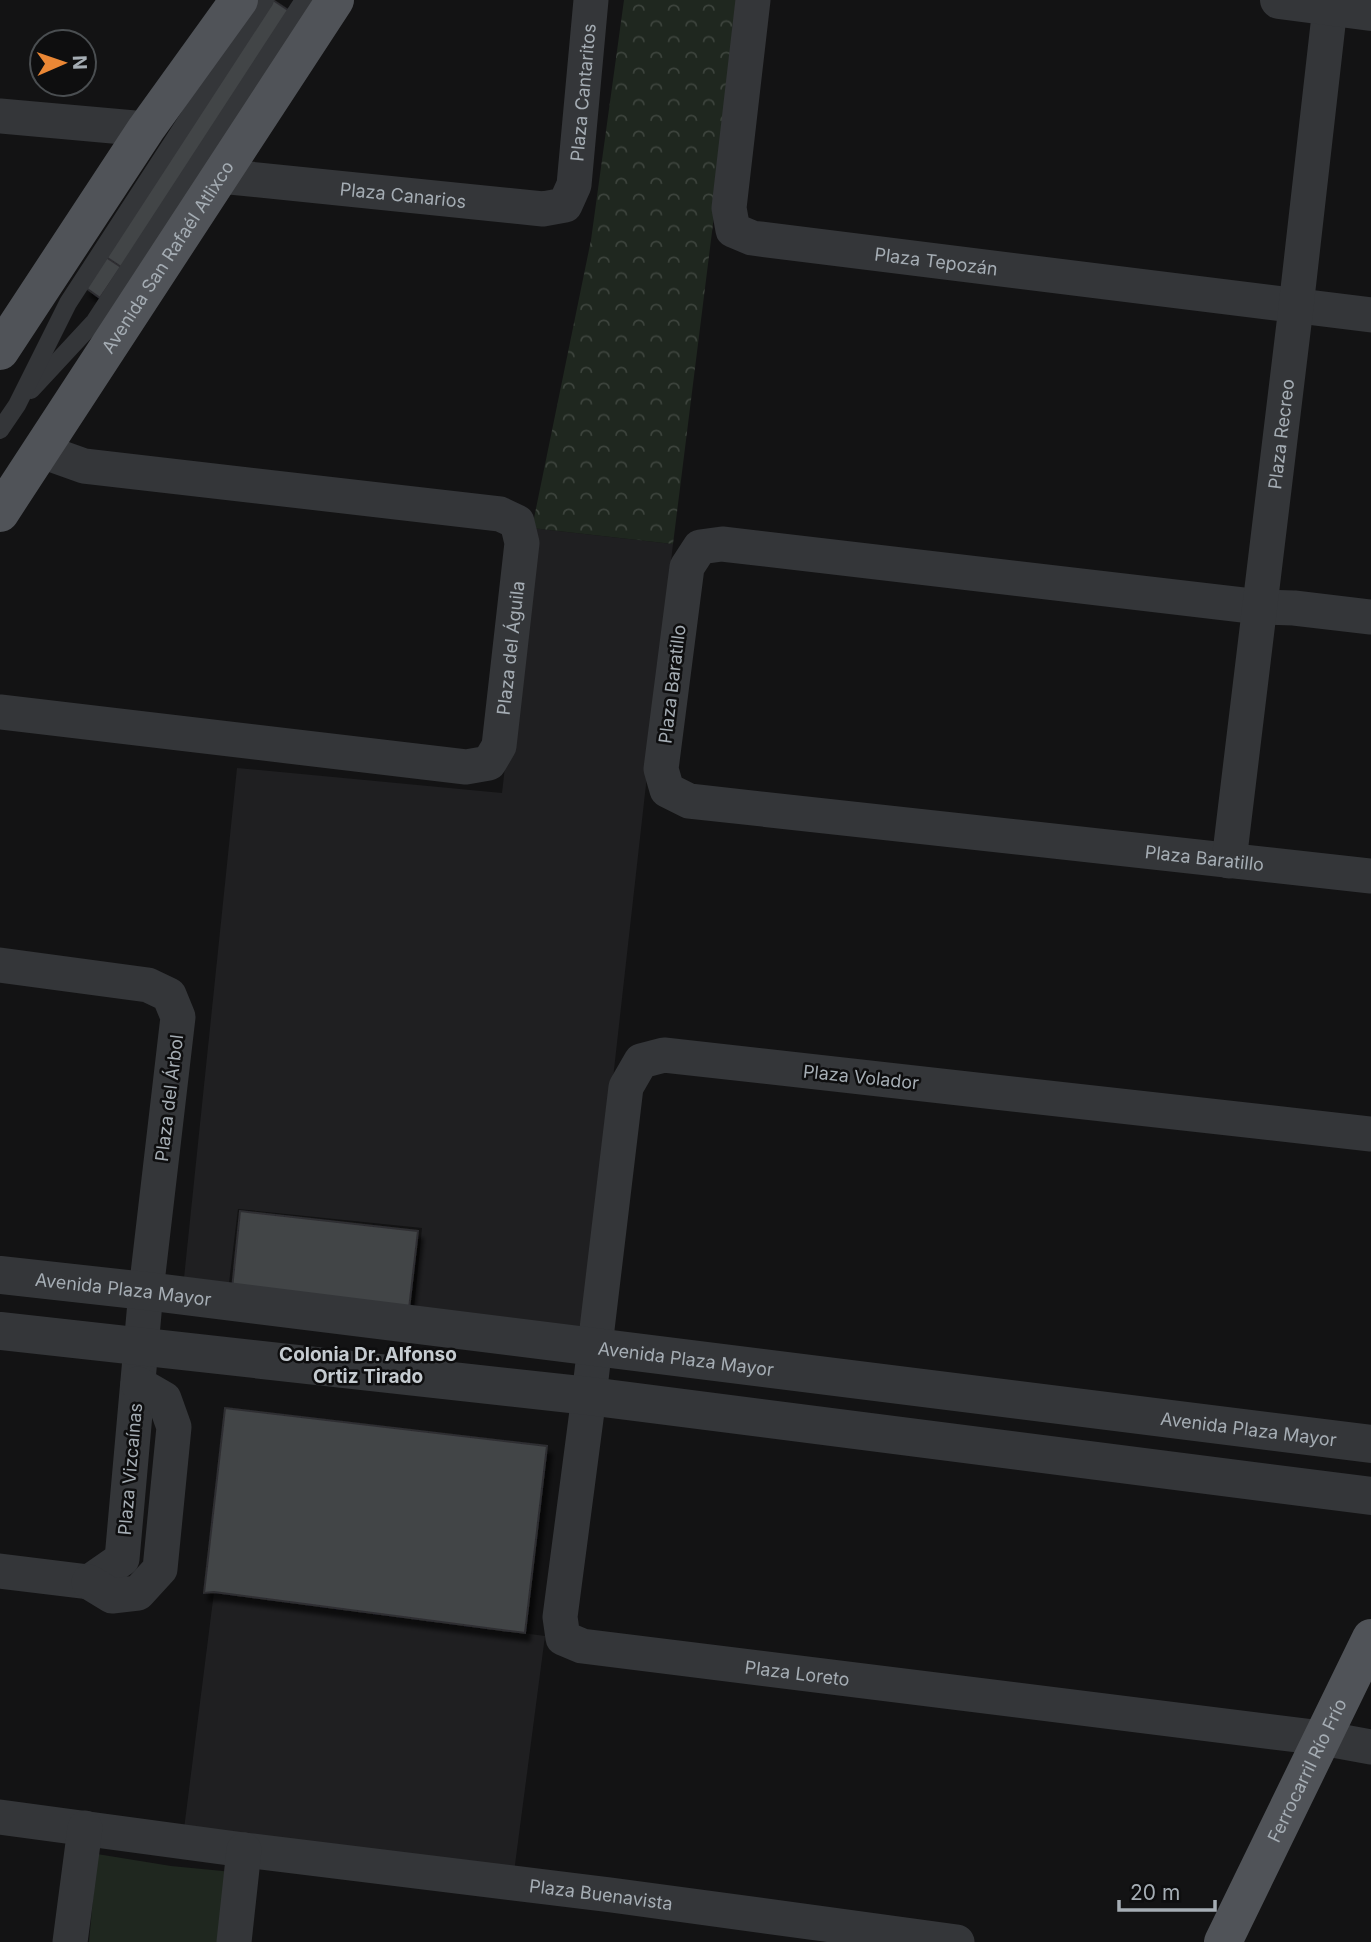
<svg xmlns="http://www.w3.org/2000/svg" width="1371" height="1942" font-family="Inter,sans-serif">
<style>
.built{fill:#1f1f21}
.forest{fill:url(#forest-crowns)}
.pitch{fill:#1f271f}
.building{fill:#424447;stroke:#2d2d30;stroke-width:2;filter:url(#shadow)}
.lines{fill:none;stroke-linecap:round;stroke-linejoin:round}
.service{stroke:#343639;stroke-width:18}
.minor{stroke:#343639;stroke-width:35}
.tertiary{stroke:#343639;stroke-width:38}
.primary{stroke:#505358;stroke-width:38}
.labels{text-anchor:middle;dominant-baseline:central;stroke-width:5;stroke-linejoin:round;paint-order:stroke}
.street-label{font-size:18px;fill:#a5adb4;stroke:#0e0e0f}
.neighbourhood-label{font-size:19px;font-weight:bold;fill:#c5cbd0;stroke:#0e0e0f}
</style>
<defs>
<pattern id="forest-crowns" width="20" height="18" patternUnits="userSpaceOnUse" patternTransform="scale(1.75)"><rect width="20" height="18" fill="#1f271f"/><path d="M2 6a3 3 0 1 1 6 0M12 15a3 3 0 1 1 6 0" fill="none" stroke="#3d443d"/></pattern>
<filter id="shadow"><feDropShadow dx="4.5" dy="8" stdDeviation="2" flood-color="#0009"/></filter>
</defs>
<rect width="100%" height="100%" fill="#131314"/>
<!-- built -->
<g class="built">
<path d="M532 528 673 544 585 1328 414 1308 422 1228 238 1209 229 1283 184 1278 237 768 502 793Z"/>
<path d="M214 1592 545 1636 513 1880 183 1837Z"/>
</g>
<!-- forest -->
<path class="forest" d="M624 0H741L673 544 532 528 591 240Z"/>
<!-- pitch -->
<path class="pitch" d="M97 1854 171 1866 233 1872 225 1942H89Z"/>
<!-- building -->
<g class="building">
<path d="M273 0 294 14 121 280 94 262Z"/>
<path d="M106 257 121 267 100 298 86 288Z"/>
<path d="M240 1211 418 1231 409 1309 232 1289Z"/>
<path d="M225 1408 547 1446 525 1633 214 1592 204 1593Z"/>
</g>
<g class="lines">
<!-- service -->
<g class="service">
<path d="M31 390 95 321 304 0"/>
<path d="M0 430 17 405 68 303 265 0"/>
</g>
<!-- minor -->
<g class="minor">
<path id="s1" d="M753 0 729 208 733 230 752 238 1371 315"/>
<path d="M0 116 146 129"/>
<path id="s2" d="M220 176 543 209 565 205 574 185 591 0"/>
<path id="s3" d="M1371 617 1294 608 1260 607 722 544 700 547 687 567 661 769 667 790 689 801 1371 876"/>
<path id="s4" d="M0 712 466 767 489 763 499 746 522 543 517 522 500 514 84 466 42 451"/>
<path id="s5" d="M1229 861 1296 307 1330 7"/>
<path d="M0 965 148 985 169 995 178 1017 146 1291 122 1559 89 1582 0 1571"/>
<path id="s6" d="M1371 1134 664 1055 641 1061 626 1087 589 1396 560 1617 563 1638 582 1646 1322 1738 1371 1747"/>
<path d="M89 1582 112 1596 138 1593 160 1569 174 1427 164 1399 138 1384"/>
<path id="s7" d="M0 1817 244 1850 611 1895 957 1942"/>
<path d="M70 1942 85 1828"/>
<path d="M234 1942 244 1850"/>
</g>
<!-- tertiary -->
<g class="tertiary">
<path d="M1279 0 1371 12"/>
<path id="s8" d="M0 1275 146 1291 1371 1444"/>
<path d="M0 1331 589 1396 1371 1496"/>
</g>
<!-- primary -->
<g class="primary">
<path d="M0 351 146 129 239 0"/>
<path id="s9" d="M0 513 335 0"/>
<path id="s10" d="M1223 1942 1371 1638"/>
</g>
</g>
<g class="labels">
<!-- street labels -->
<g class="street-label">
<text stroke="none"><textPath href="#s2" startOffset="462">Plaza Cantaritos</textPath></text>
<text stroke="none"><textPath href="#s2" startOffset="184">Plaza Canarios</textPath></text>
<text stroke="none"><textPath href="#s9" startOffset="306">Avenida San Rafaél Atlixco</textPath></text>
<text stroke="none"><textPath href="#s1" startOffset="438">Plaza Tepozán</textPath></text>
<text stroke="none"><textPath href="#s5" startOffset="430">Plaza Recreo</textPath></text>
<text stroke="none"><textPath href="#s4" startOffset="611">Plaza del Águila</textPath></text>
<text transform="translate(672 684) rotate(-83)">Plaza Baratillo</text>
<text stroke="none"><textPath href="#s3" startOffset="1468">Plaza Baratillo</textPath></text>
<text transform="translate(861 1077) rotate(6)">Plaza Volador</text>
<text transform="translate(169 1098) rotate(-83)">Plaza del Árbol</text>
<text stroke="none"><textPath href="#s8" startOffset="124">Avenida Plaza Mayor</textPath></text>
<text stroke="none"><textPath href="#s8" startOffset="691">Avenida Plaza Mayor</textPath></text>
<text stroke="none"><textPath href="#s8" startOffset="1258">Avenida Plaza Mayor</textPath></text>
<text transform="translate(130 1469) rotate(-85)">Plaza Vizcaínas</text>
<text stroke="none"><textPath href="#s6" startOffset="1558">Plaza Loreto</textPath></text>
<text stroke="none"><textPath href="#s10" startOffset="191">Ferrocarril Río Frío</textPath></text>
<text stroke="none"><textPath href="#s7" startOffset="606">Plaza Buenavista</textPath></text>
</g>
<!-- neighbourhood labels -->
<g class="neighbourhood-label">
<text x="368" y="1354">Colonia Dr. Alfonso<tspan x="368" dy="22">Ortiz Tirado</tspan></text>
</g>
</g>
<!-- north arrow -->
<g transform="translate(63 63) rotate(88)"><circle r="33" fill="#0e0e0f" stroke="#4a4e51" stroke-width="2"/>
<path d="M0-5L12 26L0 18L-12 26Z" fill="#ea8735"/>
<text y="-10" font-size="19" font-weight="bold" text-anchor="middle" fill="#a5adb4">N</text>
</g>
<!-- scale -->
<path d="M1119 1900v10h96v-10" fill="none" stroke="#a5adb4" stroke-width="3.5"/>
<text x="1130" y="1900" font-size="21" fill="#a5adb4" stroke="#0e0e0f" stroke-width="5" paint-order="stroke">20 m</text>
</svg>
